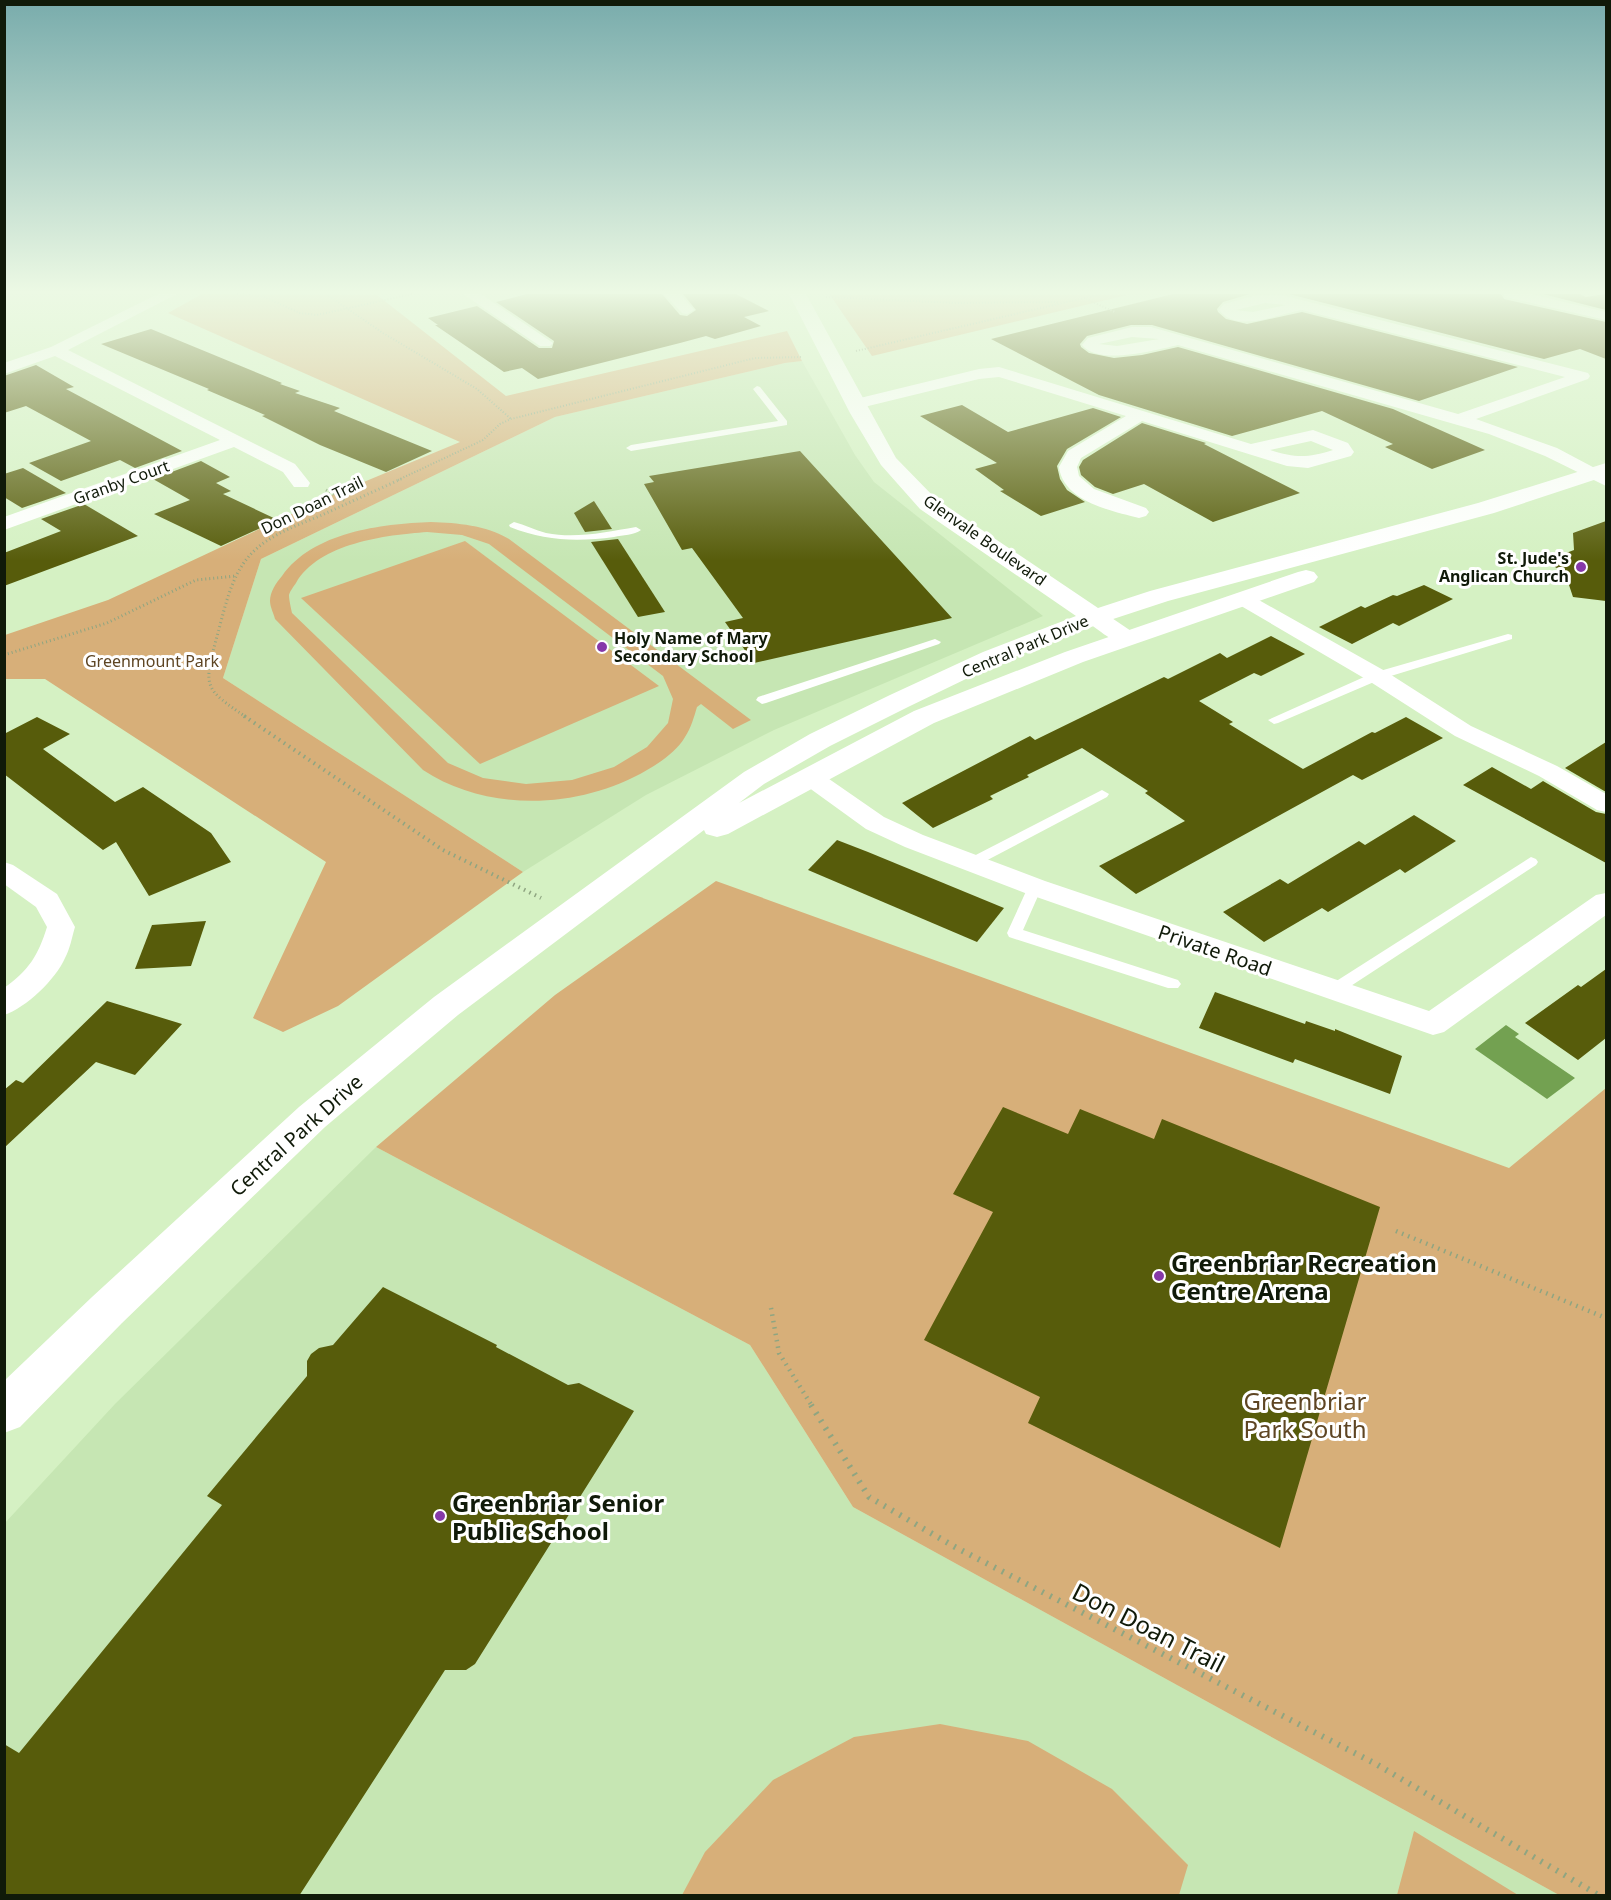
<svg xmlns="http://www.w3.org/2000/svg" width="1611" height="1900" font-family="'Noto Sans',sans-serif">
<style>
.built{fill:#c6e6b3}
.green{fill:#d7af79;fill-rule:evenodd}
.water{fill:#73a151}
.building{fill:#575c0b}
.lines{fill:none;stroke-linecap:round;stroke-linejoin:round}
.path-far4{stroke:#8fa581;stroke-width:2;stroke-dasharray:1 2;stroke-linecap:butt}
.path-far3{stroke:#8fa581;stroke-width:3;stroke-dasharray:1 3;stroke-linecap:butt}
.path-far2{stroke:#8fa581;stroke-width:4;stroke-dasharray:1.5 4.5;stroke-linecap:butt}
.path-far1{stroke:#8fa581;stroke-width:4.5;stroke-dasharray:1.5 5;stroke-linecap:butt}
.path{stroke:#8fa581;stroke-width:6;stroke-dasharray:2 7;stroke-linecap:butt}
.lane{fill:#fff;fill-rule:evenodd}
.street{fill:#fff;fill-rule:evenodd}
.secondary{fill:#fff;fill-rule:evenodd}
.poi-dot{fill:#8638a9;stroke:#fff;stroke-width:2}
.labels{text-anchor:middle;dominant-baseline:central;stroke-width:6;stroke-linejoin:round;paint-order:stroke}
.far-street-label{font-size:16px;fill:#101a09;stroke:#fff}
.far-poi-label{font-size:16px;font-weight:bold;fill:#101a09;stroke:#fff;text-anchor:end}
.far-park-label{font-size:16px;fill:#5e4523;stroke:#fff}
.street-label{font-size:20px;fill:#101a09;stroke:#fff}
.near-poi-label{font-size:24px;font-weight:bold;fill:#101a09;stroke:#fff;text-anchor:start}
.near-park-label{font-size:24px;fill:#5e4523;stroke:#fff}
.near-street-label{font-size:24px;fill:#101a09;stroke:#fff}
</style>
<rect width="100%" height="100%" fill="#d5f1c3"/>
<!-- built -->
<g class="built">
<path d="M802 361 855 455 874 482 1043 616 774 730 646 795 523 872 223 678 261 559 555 417 785 363Z"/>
<path d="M376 1147 750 1345 853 1507 1559 1895H5L4 1524 115 1404Z"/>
</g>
<!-- green -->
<g class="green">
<path d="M202 294 377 295 506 396 787 331 802 361 785 363 555 417 261 559 223 678 523 872 338 1006 283 1032 253 1018 326 862 45 679H5V635L108 600 330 496 460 442 168 313Z"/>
<path d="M830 295H1127L872 356Z"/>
<path d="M431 522C458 523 485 525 509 539L751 720 733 729 701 704 697 707C694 717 691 728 685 737 677 751 661 762 647 770 581 809 488 813 423 770L275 619C274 614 270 607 270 601 270 592 276 583 282 576 313 532 381 524 431 522ZM427 532 462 535 489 544 663 676 673 699 668 723 647 747 614 767 572 780 526 784 483 778 448 763 292 613C291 608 289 600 289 595 290 591 294 586 296 583 319 543 386 535 427 532Z"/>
<path d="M465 541 659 686 480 764 301 598Z"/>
<path d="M716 881 1509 1168 1606 1088V1895H1559L853 1507 750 1345 376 1147 555 995Z"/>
<path d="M940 1724 1028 1741 1112 1789 1188 1865 1179 1895H682L705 1852 773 1780 854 1737Z"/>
<path d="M1414 1831 1518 1895H1397Z"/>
</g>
<!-- water -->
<path class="water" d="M1506 1025 1519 1034 1515 1037 1575 1078 1547 1099 1475 1049Z"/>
<!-- building -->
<g class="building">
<path d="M527 294H662L680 315 687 316 696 310 683 294H736L769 311 744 317 761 326 715 339 706 336 680 343 538 379 522 368 504 372 435 325H438L428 318 477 306 539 348H552L554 341 496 302Z"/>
<path d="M1173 294H1250L1223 302 1217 309 1218 312 1226 319 1247 324 1302 312 1518 367 1419 401 1152 325H1131L1087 336 1080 344 1081 347 1089 353 1114 358 1142 355 1178 347 1393 409 1485 450 1432 469 1385 447 1393 444 1322 411 1232 436 1099 395 991 339Z"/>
<path d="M1289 294H1501L1504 299 1606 322V359L1580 349 1544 359Z"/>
<path d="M1543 294H1580L1586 297 1606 294V310Z"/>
<path d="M151 329 282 383 280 384 300 391 295 393 340 408 334 411 432 451 386 472 320 445 262 416 265 415 207 390 209 389 101 344Z"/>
<path d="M36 365 74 387 66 389 182 451 135 468 120 460 61 481 29 463 91 441 26 406 4 413V376Z"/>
<path d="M962 405 1008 432 1093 408 1121 417 1067 449 1057 466 1060 479 1067 490 1085 502 1041 516 1000 491 1004 490 975 469 997 463 920 416Z"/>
<path d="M1142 423 1206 443 1204 444 1300 493 1213 522 1144 484 1113 494 1095 487 1081 475 1079 467 1083 460Z"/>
<path d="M800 451 914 576 952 618 754 663 725 622 743 618 692 548 682 550 644 484 654 482 649 476Z"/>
<path d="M201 461 230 477 216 483 231 491 223 494 278 520 221 546 154 514 190 500 153 479Z"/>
<path d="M23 468 66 493 22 508 4 497V474Z"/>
<path d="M594 501 612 529 585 532 574 513Z"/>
<path d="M84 504 138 536 4 586V553L61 531 41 519Z"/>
<path d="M1606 521V601L1573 597 1565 573 1545 561 1574 550 1573 533Z"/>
<path d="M618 539 665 612 638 617 591 542Z"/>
<path d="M1424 585 1453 599 1399 626 1393 623 1352 644 1319 627 1361 606 1365 608 1393 595 1397 596Z"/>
<path d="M1271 636 1305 654 1261 676 1254 673 1199 701 1233 722 1229 724 1303 769 1372 732 1375 733 1406 717 1443 738 1362 780 1353 775 1136 894 1099 866 1185 821 1145 793 1148 791 1082 748 1027 775 1029 777 990 796 993 799 933 828 902 803 1030 736 1035 740 1164 677 1168 679 1220 653 1227 658Z"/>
<path d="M37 717 70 734 43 749 115 802 143 787 211 833 231 862 149 896 116 842 103 850 4 774V734Z"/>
<path d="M1606 742V792L1565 768Z"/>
<path d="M1492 767 1531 789 1543 781 1596 812 1606 814V863L1463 785Z"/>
<path d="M1414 815 1456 841 1405 873 1400 869 1328 912 1322 908 1264 942 1223 912 1280 879 1288 884 1359 841 1365 845Z"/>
<path d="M837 840 868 852 1004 908 977 942 808 870Z"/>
<path d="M206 921 191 966 135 969 152 925Z"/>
<path d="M1606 969V1038L1578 1060 1525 1023 1578 985 1581 987Z"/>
<path d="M1215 992 1305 1024 1306 1021 1335 1031V1029L1402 1056 1390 1094 1295 1059 1293 1063 1199 1028Z"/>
<path d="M107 1001 182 1024 135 1075 96 1062 4 1148V1090L16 1080 23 1083Z"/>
<path d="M1003 1107 1068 1134 1080 1109 1154 1139 1162 1119 1380 1207 1280 1548 1028 1423 1040 1397 924 1340 993 1212 953 1194Z"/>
<path d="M383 1287 497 1345 496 1347 568 1385 579 1383 634 1411 475 1664 466 1670H445L299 1896H4V1744L19 1753 222 1505 207 1496 307 1376V1361L311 1354 319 1348 333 1345Z"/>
</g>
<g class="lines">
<!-- path-far4 -->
<g class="path-far4">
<path d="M237 294 262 296 300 313 317 315 412 294"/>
<path d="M326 294 383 333 477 389 511 419"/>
<path d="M826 297 956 303 1058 302"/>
<path d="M1086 299 1115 312"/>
<path d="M856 351 1101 294"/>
<path d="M398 480 483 440 500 424 511 419 755 358 801 357"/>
</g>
<!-- path-far3 -->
<g class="path-far3">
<path d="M326 490 345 501"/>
<path d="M4 655 107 623 196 580 236 576"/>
<path d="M246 717C205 689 203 688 216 640 224 612 230 577 250 555 268 535 298 525 322 515 348 503 375 491 401 479"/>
</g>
<!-- path-far2 -->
<path class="path-far2" d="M244 716 443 850 541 898"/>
<!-- path-far1 -->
<g class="path-far1">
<path d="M1396 1231 1606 1318"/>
<path d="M771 1308 779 1353 812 1406"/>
</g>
<!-- path -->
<path class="path" d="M811 1405 869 1497 955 1547 1376 1764 1600 1896"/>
<!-- lane -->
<g class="lane">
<path d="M757 386 760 387 787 421V425L631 451 626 448 631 445 778 421 753 389Z"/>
<path d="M514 522C525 525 535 530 546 533 576 539 606 532 636 527L641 530C634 535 623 535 614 537 577 542 545 541 510 527L509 525Z"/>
<path d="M1508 634 1512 635V639L1381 679 1278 723 1274 724 1268 720 1373 673Z"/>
<path d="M935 639 941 642 939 644 766 703 762 704 756 700 758 697Z"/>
<path d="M1102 790 1109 794 1107 797 976 866H966L964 863 966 860Z"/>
<path d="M1531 857 1536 859 1538 862 1536 865 1337 995H1327L1324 991 1327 987Z"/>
<path d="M1035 882 1042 887 1023 930 1178 980 1181 984 1178 988H1168L1009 937 1007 933 1028 887Z"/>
</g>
<!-- street -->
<g class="street">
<path d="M158 294H177L68 350 295 464 310 483 308 487H294L283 472 234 447 4 530V517L220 440 55 356 4 374V363L51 347Z"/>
<path d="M463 294H481L553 343 550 346H540Z"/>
<path d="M664 294H680L694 310 687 314 682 313Z"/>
<path d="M1503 294H1531L1606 312V320L1505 297Z"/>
<path d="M1257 295H1282L1588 373 1590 376 1588 379 1476 419 1557 448 1606 474V486L1545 456 1489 434 1178 345C1155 350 1099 366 1082 345L1088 338 1132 327H1151L1458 414 1565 377 1302 310C1277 314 1238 334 1219 310L1224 304ZM1265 303 1286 305 1253 312 1236 310ZM1132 337 1159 339 1117 346 1099 344Z"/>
<path d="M999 367 1251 444 1313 430 1348 443 1354 452 1351 456 1308 468 1287 466 1142 421 1081 458 1077 467 1079 476 1094 489 1146 508 1149 512 1146 516 1139 518C1111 511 1063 501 1059 467L1068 451 1126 416 999 377 979 379 856 409 848 404 856 399 979 369ZM1311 441 1333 450C1307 458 1296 458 1270 450Z"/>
<path d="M1243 593 1250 595 1385 671 1471 726 1557 766 1606 794V812L1597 810 1539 776 1455 736 1369 681 1236 603 1233 599 1236 595Z"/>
<path d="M1095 611 1103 612 1134 633 1137 638 1134 643C1116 647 1101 631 1087 622L1084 617 1087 612Z"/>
<path d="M810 769 819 772 884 817 923 835 1045 881 1429 1011 1596 895 1606 893V915L1444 1032 1433 1035 1025 893 905 847 866 829 801 782 798 777 801 772Z"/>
<path d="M4 862 13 865 57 894 75 927C72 937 70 949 65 958 56 979 26 1008 4 1015V988C29 970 38 956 47 927L36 907 4 884Z"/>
</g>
<!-- secondary -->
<path class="secondary" d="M789 294H806L896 458 936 499 1098 608 1150 591 1478 503 1606 463V476L1494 513 1168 601 1104 622 1001 662 908 707 830 746 764 784 739 803 914 711 1065 652 1298 572 1306 570 1314 572 1318 577 1314 582 1083 662 934 723 728 834 717 837 706 834 704 830 458 1015 325 1127 122 1323 20 1427 4 1433V1381L92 1297 299 1107 434 997 744 772 810 734 890 695 983 652 1076 616 920 509 881 465 850 413Z"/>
</g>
<!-- sky -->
<linearGradient id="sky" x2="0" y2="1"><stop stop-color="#79acac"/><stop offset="0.52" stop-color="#ecf9e4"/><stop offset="1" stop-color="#ecf9e4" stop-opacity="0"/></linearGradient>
<rect width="1611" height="561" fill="url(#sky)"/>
<!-- markers -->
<g class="poi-dot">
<circle cx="1581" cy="567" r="6"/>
<circle cx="602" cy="647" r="6"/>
<circle cx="1159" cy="1276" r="6"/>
<circle cx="440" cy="1516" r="6"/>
</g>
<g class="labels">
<!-- far-street labels -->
<g class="far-street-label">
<text transform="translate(121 482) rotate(-20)">Granby Court</text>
<text transform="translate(312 505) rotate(-26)">Don Doan Trail</text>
<text transform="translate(985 540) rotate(35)">Glenvale Boulevard</text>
<text transform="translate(1025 646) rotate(-23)">Central Park Drive</text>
</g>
<!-- far-poi labels -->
<g class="far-poi-label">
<text x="1569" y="558">St. Jude's<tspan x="1569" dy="18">Anglican Church</tspan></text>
<text x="614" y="638" text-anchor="start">Holy Name of Mary<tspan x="614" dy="18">Secondary School</tspan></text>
</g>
<!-- far-park labels -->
<g class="far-park-label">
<text x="152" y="661">Greenmount Park</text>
</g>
<!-- street labels -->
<g class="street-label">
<text transform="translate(1215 950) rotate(19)">Private Road</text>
<text transform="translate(296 1135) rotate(-42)">Central Park Drive</text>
</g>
<!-- near-poi labels -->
<g class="near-poi-label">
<text x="1171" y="1262">Greenbriar Recreation<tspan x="1171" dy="28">Centre Arena</tspan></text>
<text x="452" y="1502">Greenbriar Senior<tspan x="452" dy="28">Public School</tspan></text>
</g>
<!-- near-park labels -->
<g class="near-park-label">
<text x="1305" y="1400">Greenbriar<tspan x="1305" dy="28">Park South</tspan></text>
</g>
<!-- near-street labels -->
<g class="near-street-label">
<text transform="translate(1149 1627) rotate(27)">Don Doan Trail</text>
</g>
</g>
<!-- border -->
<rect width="1611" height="1900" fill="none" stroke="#101a09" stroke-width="12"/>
</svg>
